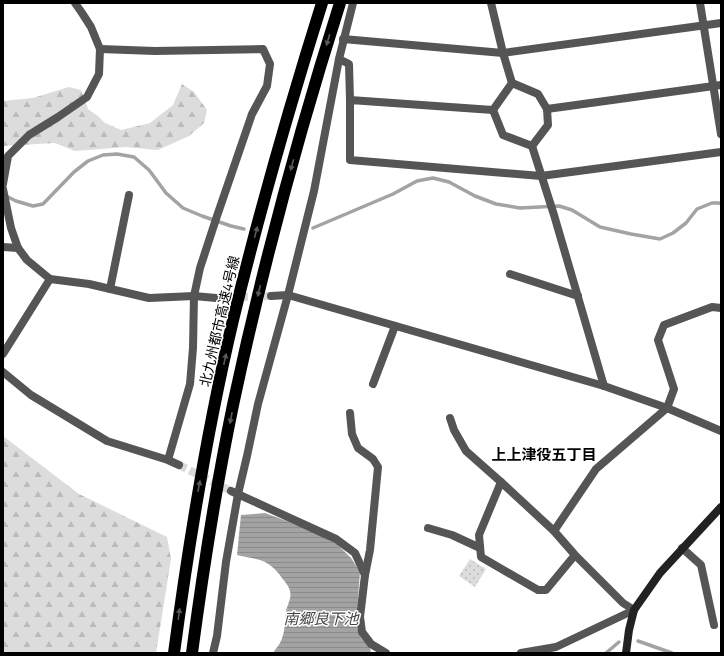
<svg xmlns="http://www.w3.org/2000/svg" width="724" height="656" font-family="'Titillium Web','Noto Sans JP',sans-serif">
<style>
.forest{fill:url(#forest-firs)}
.park{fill:url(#park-dots)}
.water{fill:url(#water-rules)}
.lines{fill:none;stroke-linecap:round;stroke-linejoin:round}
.stream{stroke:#a3a3a3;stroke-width:3.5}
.street-tunnel{stroke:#d9d9d9;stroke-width:8;stroke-dasharray:8 4;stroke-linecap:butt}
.street{stroke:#555;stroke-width:8}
.secondary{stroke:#222;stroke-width:8}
.highway{stroke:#000;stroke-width:12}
.oneway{fill:#595959}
.labels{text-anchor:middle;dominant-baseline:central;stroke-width:3;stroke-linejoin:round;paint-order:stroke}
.street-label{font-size:14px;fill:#000;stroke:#fff}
.neighbourhood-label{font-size:15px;font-weight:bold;fill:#000;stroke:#fff}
.water-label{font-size:15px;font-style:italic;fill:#444;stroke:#fff}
</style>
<defs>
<pattern id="forest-firs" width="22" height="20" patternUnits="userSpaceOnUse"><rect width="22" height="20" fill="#dcdcdc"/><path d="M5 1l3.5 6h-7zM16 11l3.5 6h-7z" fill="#bbb"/></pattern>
<pattern id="park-dots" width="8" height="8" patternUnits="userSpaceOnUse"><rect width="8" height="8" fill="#dcdcdc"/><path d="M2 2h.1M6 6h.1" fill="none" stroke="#bbb" stroke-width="1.8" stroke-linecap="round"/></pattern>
<pattern id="water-rules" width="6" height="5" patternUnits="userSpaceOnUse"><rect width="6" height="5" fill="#a3a3a3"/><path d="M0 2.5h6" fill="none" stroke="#8b8b8b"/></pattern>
</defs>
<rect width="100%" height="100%" fill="#fff"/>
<!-- forest -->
<g class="forest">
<path d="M182 84 194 92 207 110 204 123 189 136 158 150 126 147 75 151 55 143 3 146V101L33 98 69 87 81 90 88 109 99 117 105 123 121 130 150 123 173 105Z"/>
<path d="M3 436 79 494 167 537 171 559 156 653H3Z"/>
</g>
<!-- park -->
<path class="park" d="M470 559 486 569 475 587 459 576Z"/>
<!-- water -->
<path class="water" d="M265 513 300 526 322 536 337 544 351 558 360 572 356 625 361 638 370 647 371 653H273C275 650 278 646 280 643 285 634 285 622 286 612 287 605 292 598 290 591 289 586 285 582 282 578 268 558 258 560 237 555L241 515Z"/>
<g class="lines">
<!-- stream -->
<g class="stream">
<path d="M6 196 16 201 33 206 43 204 74 172 88 161 103 155 117 154 134 157 149 170 166 193 183 208 202 216 231 226 244 229"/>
<path d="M313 228 393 194 417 181 433 178 449 182 475 196 496 204 520 208 559 206 572 210 600 227 631 234 660 239 673 233 686 223 697 209 712 203H719L721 204"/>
<path d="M638 641 672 653"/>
<path d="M606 653 619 642"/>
</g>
<!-- street-tunnel -->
<g class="street-tunnel">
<path d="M216 298 271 296"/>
<path d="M179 465 231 491"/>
</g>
<!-- street -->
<g class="street">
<path d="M491 3 503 53 512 83"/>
<path d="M700 3 721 134"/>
<path d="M343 39 503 53 721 23"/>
<path d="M100 49 155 51 263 49 270 64 267 86 252 114 217 216 200 268 194 296 193 348 190 384 168 460"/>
<path d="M339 59 349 64 350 100"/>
<path d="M512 83 538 94 547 109 548 125 532 146 503 135 493 110Z"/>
<path d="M547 109 721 85"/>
<path d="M493 110 350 100V160L541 176 721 152"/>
<path d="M532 146 554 215 604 386"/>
<path d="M3 184 8 156 29 135 58 117 87 97 99 74 100 49 91 27 82 13 75 3"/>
<path d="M3 189 11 228 18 248 27 260 50 279 89 284 149 298 194 296 216 298"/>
<path d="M3 247 18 248"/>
<path d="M510 274 578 296"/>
<path d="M110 289 129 195"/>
<path d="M271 296 288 295 604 386 667 408 721 431"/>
<path d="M3 354 50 279"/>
<path d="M3 372 31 395 107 441 168 460 179 465"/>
<path d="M373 384 395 326"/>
<path d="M350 413 352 434 358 448 373 459 378 467 370 550 365 575"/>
<path d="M450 418 454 430 466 451 501 482"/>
<path d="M231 491 336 539 355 553 365 575 360 617 362 632 371 644 386 653"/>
<path d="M428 528 452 535 480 548"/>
<path d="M554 531 596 469 667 408 674 389 658 340 664 325 712 307 721 308"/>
<path d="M682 548 701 565 714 625"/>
<path d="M575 555 546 590H538L481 557 479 535 501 482 554 531 575 555 623 603 634 610"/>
<path d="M213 653 217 636 226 562 238 494 247 456 258 404 288 295 314 191 339 59 353 3"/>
<path d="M521 653 556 647 634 610"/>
</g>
<!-- secondary -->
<path class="secondary" d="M626 653 629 630 634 610 660 573 721 507"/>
<!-- highway -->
<g class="highway">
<path d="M174 653C189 541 207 430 233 320 259 213 289 108 322 3"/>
<path d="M192 653C203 570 216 487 233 405 262 269 298 135 340 3"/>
</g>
</g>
<!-- one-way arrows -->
<defs><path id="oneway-solid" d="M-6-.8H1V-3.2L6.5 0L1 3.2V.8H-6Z"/></defs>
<g class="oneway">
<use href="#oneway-solid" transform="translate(328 40) rotate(107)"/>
<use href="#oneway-solid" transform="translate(292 165) rotate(105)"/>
<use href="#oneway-solid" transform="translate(256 232) rotate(-75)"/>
<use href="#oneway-solid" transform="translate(259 291) rotate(104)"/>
<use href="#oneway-solid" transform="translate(225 359) rotate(-78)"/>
<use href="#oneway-solid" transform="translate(231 418) rotate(101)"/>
<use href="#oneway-solid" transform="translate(199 486) rotate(-79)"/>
<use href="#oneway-solid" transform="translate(179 614) rotate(-82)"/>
</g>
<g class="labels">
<!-- street labels -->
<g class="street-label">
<text transform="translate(219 321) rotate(-77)">北九州都市高速4号線</text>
</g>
<!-- neighbourhood labels -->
<g class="neighbourhood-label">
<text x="544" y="454">上上津役五丁目</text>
</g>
<!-- water labels -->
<g class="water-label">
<text x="321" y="618">南郷良下池</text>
</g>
</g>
<!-- border -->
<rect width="724" height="656" fill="none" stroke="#000000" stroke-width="8"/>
</svg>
